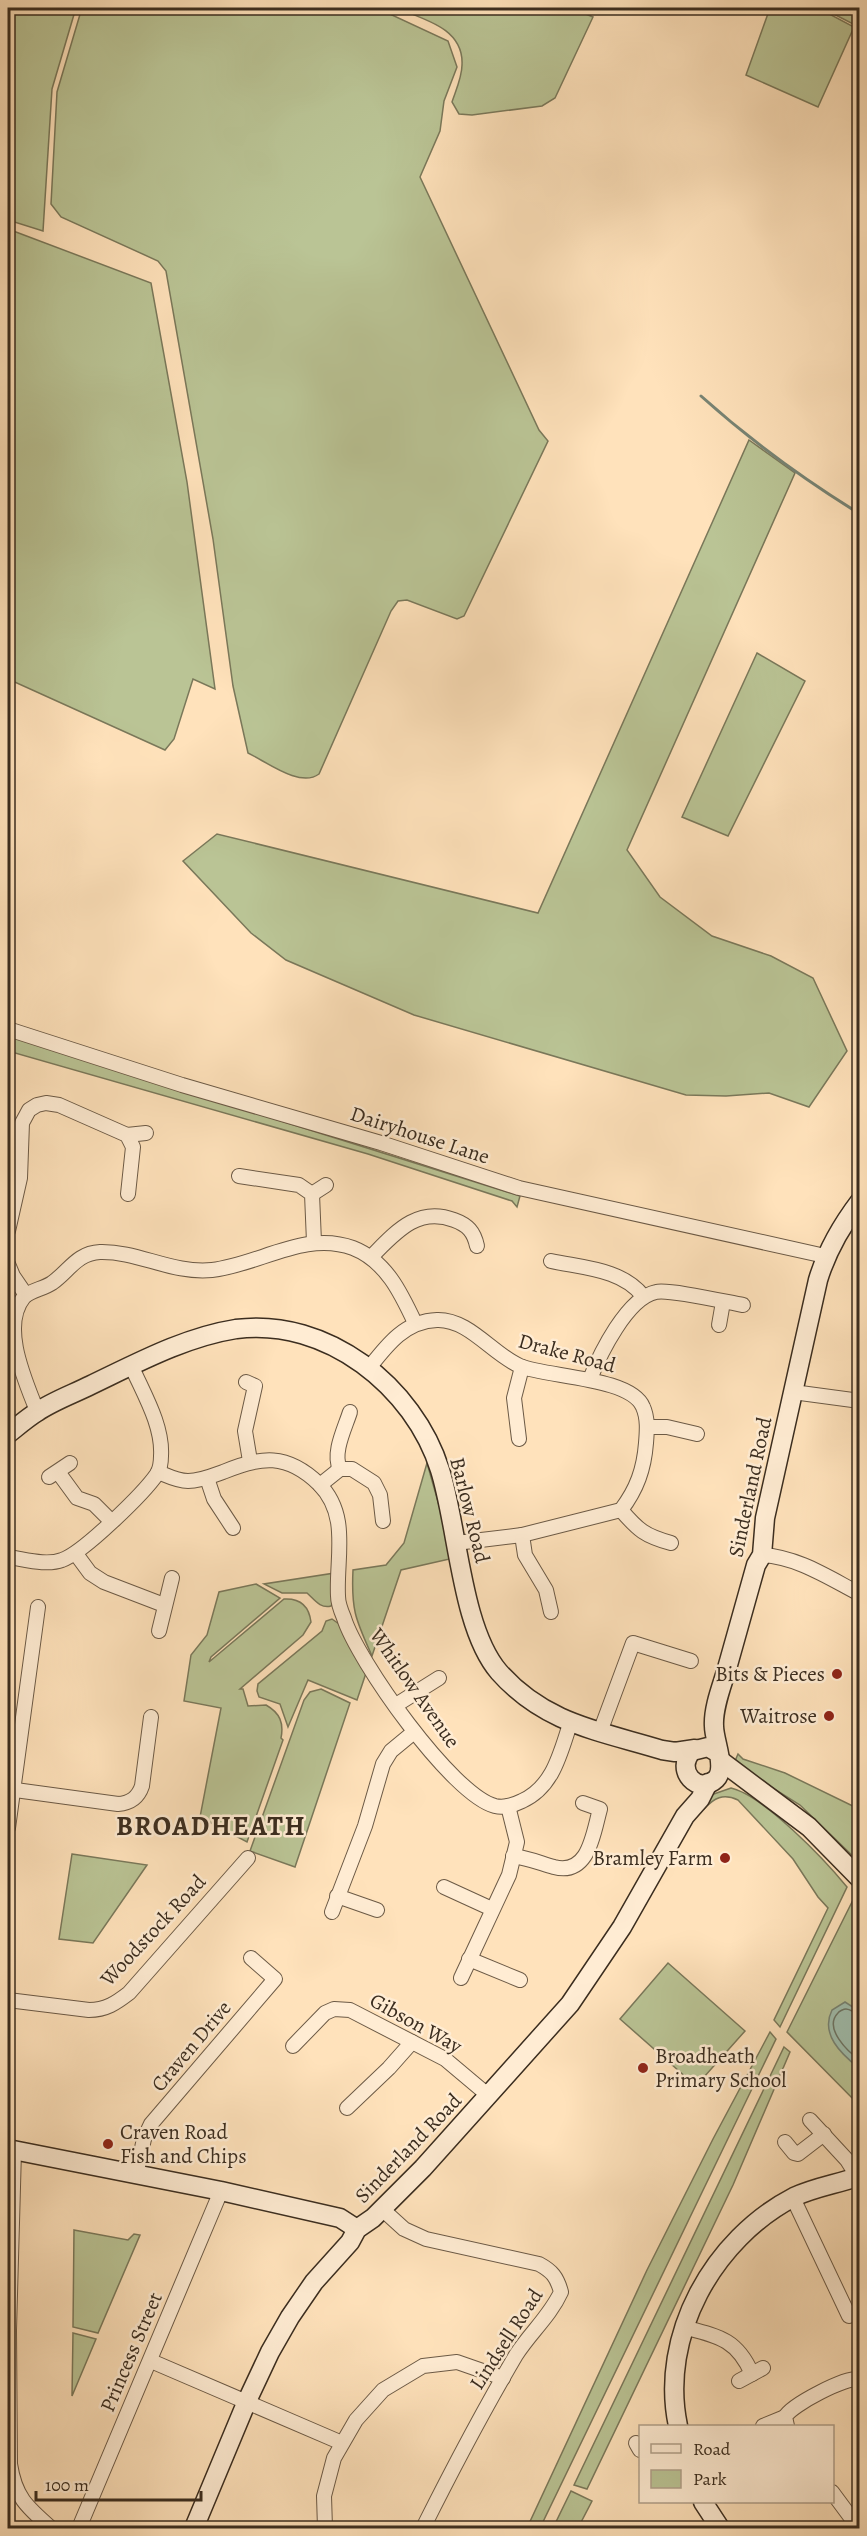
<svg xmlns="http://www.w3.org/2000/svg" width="867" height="2536" font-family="Alegreya,serif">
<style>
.green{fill:#bac495;stroke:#7a785a;stroke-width:1.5}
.water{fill:#a0bead;stroke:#788474;stroke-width:1.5}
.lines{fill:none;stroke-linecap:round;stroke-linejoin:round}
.shore{stroke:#6e7666;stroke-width:1.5}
.stream{stroke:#788474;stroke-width:3}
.street-casing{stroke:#6c5a46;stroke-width:16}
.secondary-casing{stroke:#3b2d1f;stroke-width:21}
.street{stroke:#ffecd3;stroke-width:14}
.secondary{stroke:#ffecd3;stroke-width:18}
.poi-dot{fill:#8f2418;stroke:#ffecd3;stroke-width:2}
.labels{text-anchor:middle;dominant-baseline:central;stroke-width:5;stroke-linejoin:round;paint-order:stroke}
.street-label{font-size:21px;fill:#3b2d1f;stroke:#ffecd3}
.poi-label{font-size:21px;fill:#3b2d1f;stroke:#ffecd3;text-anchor:end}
.district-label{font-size:27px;font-weight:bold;letter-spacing:1.5px;fill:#3b2d1f;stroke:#ffecd3}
</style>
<rect width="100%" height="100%" fill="#ffe2bb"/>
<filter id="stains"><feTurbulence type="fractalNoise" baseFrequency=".00333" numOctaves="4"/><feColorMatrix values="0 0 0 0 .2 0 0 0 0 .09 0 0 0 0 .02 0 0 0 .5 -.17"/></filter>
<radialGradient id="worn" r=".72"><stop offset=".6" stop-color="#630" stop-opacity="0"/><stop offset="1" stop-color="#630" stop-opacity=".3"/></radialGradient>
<!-- green -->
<g class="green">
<path d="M8 8H73L75 11 52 89 43 231 8 220Z"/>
<path d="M80 8H377L448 41 457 67 444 101 440 131 420 177 539 430 548 441 464 616 457 619 407 600 398 601 391 611 319 774C300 788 267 762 248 753L233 686 213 539 166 271 158 261 61 217 51 204 57 92 81 11Z"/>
<path d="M396 8H571L593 17 555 98 542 106 472 115 459 114 452 102C456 90 462 77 462 65 464 28 423 19 396 8Z"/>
<path d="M770 8H818L854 27 818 107 746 75Z"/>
<path d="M822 8H859V16L855 25Z"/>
<path d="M8 229 151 283 187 482 215 689 193 679 174 739 165 750 8 679Z"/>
<path d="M749 440 795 473 627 850 660 897 712 936 771 956 813 978 847 1051 809 1107 769 1093 726 1096 686 1095 414 1015 286 960 251 933 183 861 217 834 538 913Z"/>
<path d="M757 653 805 681 728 836 682 817Z"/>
<path d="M8 1035 520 1196 517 1207 512 1201 368 1154 8 1051Z"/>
<path d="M427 1463 454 1558 401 1570 372 1656C356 1620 351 1611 353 1570L386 1565 404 1543Z"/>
<path d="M335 1573 334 1601 331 1606C320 1609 314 1599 307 1593H282L264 1584Z"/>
<path d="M256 1584 280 1598 211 1657 209 1662 284 1599C301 1598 309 1606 311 1622L303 1635 240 1689H243L248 1706 266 1705C280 1713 284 1723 281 1738L283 1740 247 1842 200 1817 221 1708 184 1701 191 1655 207 1635 219 1592Z"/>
<path d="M332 1619 339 1624 367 1670 357 1700 308 1680 288 1727 280 1704 259 1697 257 1691 258 1684 322 1631 326 1621Z"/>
<path d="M321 1689 350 1703 295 1867 250 1851 304 1700 310 1692Z"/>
<path d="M738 1754 743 1759 785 1773 859 1809V1862L800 1805 741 1768 735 1761Z"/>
<path d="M731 1788C763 1795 825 1860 847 1887L780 2027 774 2020 828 1908 818 1897 793 1859 738 1800C723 1793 714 1798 704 1809L702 1806 711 1795Z"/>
<path d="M72 1854 147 1865 93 1943 59 1939Z"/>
<path d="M855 1896 860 1901 859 2105 787 2032Z"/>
<path d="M668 1963 745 2031 696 2086 620 2019Z"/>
<path d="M770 2032 776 2039 540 2528H527L647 2270 713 2139Z"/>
<path d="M784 2047 790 2052 733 2185 587 2489 574 2485Z"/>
<path d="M74 2230 128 2240 134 2234 140 2235 98 2333 73 2327Z"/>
<path d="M73 2333 96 2339 72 2396Z"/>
<path d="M571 2491 592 2501 578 2528H553Z"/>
</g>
<!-- water -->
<path class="water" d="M845 2002 859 2011V2068C841 2054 820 2034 832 2010Z"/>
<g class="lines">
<!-- shore -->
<path class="shore" d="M860 2014C855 2014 851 2009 846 2009 844 2009 839 2011 838 2013 823 2028 848 2052 860 2060"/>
<!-- stream -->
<path class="stream" d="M701 396C750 440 803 479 860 514"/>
<!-- street casing -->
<g class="street-casing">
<g id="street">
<path d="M8 1029 182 1085 381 1143 519 1188 825 1256"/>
<path d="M127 1135 146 1133"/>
<path d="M239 1176 299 1185 312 1194 314 1242"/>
<path d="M312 1194 326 1185"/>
<path d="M8 1231 20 1178 22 1123 29 1110 37 1105 46 1103 59 1105 127 1135 133 1147 128 1194"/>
<path d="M371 1257C395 1233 417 1206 454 1220 468 1225 474 1232 477 1246"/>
<path d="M551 1261C583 1268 622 1269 643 1296"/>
<path d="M8 1264 13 1276 26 1295"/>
<path d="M719 1325 723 1302"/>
<path d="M369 1368C387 1345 405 1321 437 1320 469 1319 492 1354 520 1366 545 1377 631 1377 643 1407 648 1418 647 1431 646 1443 644 1469 637 1489 621 1510L522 1535 456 1543"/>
<path d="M590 1379C600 1354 627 1298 656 1292 669 1289 726 1302 743 1305"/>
<path d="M246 1382 255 1386 245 1431 250 1461"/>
<path d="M793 1392 860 1401"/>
<path d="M37 1411C25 1380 0 1326 24 1297 31 1290 43 1289 52 1283 69 1271 77 1253 100 1252 138 1251 172 1274 212 1270 259 1265 305 1230 353 1248 386 1261 401 1293 415 1323"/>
<path d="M648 1427H667L697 1434"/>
<path d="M519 1439 514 1398 522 1367"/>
<path d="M340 1469C332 1453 345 1428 350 1412"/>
<path d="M58 1472 77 1498 94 1504 111 1521"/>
<path d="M158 1472C168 1476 177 1481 188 1481 201 1481 212 1476 223 1472 261 1456 287 1453 319 1484 350 1515 336 1557 338 1596 338 1603 341 1611 344 1618 357 1660 452 1795 495 1806 504 1808 514 1805 522 1801 553 1787 560 1754 570 1724"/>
<path d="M49 1477 70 1463"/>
<path d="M207 1478 214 1499 233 1528"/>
<path d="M320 1485 340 1469H352L374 1483 380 1495 383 1521"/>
<path d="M621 1510C638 1530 645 1536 671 1543"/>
<path d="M522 1535 525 1555 546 1590 551 1612"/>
<path d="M76 1554 90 1573 104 1582 164 1605"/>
<path d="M762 1555C798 1557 829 1578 860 1594"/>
<path d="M8 1557C24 1559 46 1566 62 1560 83 1553 144 1493 157 1474 160 1469 161 1462 161 1456 163 1425 143 1393 131 1365"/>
<path d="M159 1631 172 1578"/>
<path d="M396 1705 439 1678"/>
<path d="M600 1732 633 1643 691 1661"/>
<path d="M8 1789 118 1804C130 1803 138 1798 142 1786L151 1717"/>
<path d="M8 1828 38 1607"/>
<path d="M513 1856C528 1858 540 1863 554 1867 589 1876 593 1834 600 1809L583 1803"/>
<path d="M444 1887 492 1909"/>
<path d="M337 1896 377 1910"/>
<path d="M332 1912 365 1826 383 1764 391 1751 414 1732"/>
<path d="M469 1959 520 1980"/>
<path d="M461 1978 509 1875 517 1842 508 1806"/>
<path d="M8 2000 89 2010C106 2010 116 2003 129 1993L248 1858"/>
<path d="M293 2046 325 2013 334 2009 350 2010 445 2059 489 2096"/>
<path d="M347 2108 389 2068 412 2042"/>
<path d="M810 2120 847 2160 857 2176"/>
<path d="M785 2142 794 2153 798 2154 824 2134"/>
<path d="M14 2151 9 2330 10 2464C15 2497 27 2507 51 2528"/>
<path d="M136 2175 144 2139 151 2124 275 1979 251 1958"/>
<path d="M793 2198 849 2316"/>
<path d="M382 2209 404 2229 426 2239 539 2264C552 2271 557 2277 561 2292 550 2316 530 2333 516 2355 483 2411 452 2470 423 2528"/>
<path d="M683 2327C718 2336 737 2339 752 2374"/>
<path d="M151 2361 342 2443"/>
<path d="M739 2381 763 2368"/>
<path d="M763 2426 785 2417"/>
<path d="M787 2426 785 2417C791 2405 847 2376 860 2379"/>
<path d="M636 2443 640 2450"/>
<path d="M832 2492 852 2519 854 2528"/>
<path d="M79 2528 221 2191"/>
<path d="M325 2528 324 2496 334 2458 356 2420 383 2390 423 2366 457 2362 503 2378"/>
</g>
</g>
<!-- secondary casing -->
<g class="secondary-casing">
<g id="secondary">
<path d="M8 1434C17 1427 27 1418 37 1412 53 1401 73 1394 91 1385 137 1363 185 1337 236 1329 327 1317 414 1387 440 1470 458 1527 461 1628 499 1672 545 1724 600 1731 662 1750L675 1752 695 1749"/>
<path d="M718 1753 708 1747 692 1751C674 1770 698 1796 716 1779 727 1768 714 1741 714 1726 713 1709 721 1688 726 1672 736 1636 746 1600 756 1565L762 1555 765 1518 818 1280C827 1250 841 1226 860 1201"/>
<path d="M721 1761 809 1827 860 1879"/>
<path d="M8 2149 221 2191 340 2218 357 2229"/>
<path d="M678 2426C659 2336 713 2239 794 2197 815 2187 838 2184 860 2176"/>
<path d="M703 2502 720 2528"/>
<path d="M194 2528 247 2401 270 2352 290 2317 314 2282 350 2242 357 2229 373 2218 423 2168 570 2004 622 1927 685 1816 700 1799 708 1783"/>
</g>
</g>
<!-- street -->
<use href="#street" class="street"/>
<!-- secondary -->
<use href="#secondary" class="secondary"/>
</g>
<!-- markers -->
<g class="poi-dot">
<circle cx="837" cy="1674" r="6"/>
<circle cx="829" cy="1716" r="6"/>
<circle cx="725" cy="1858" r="6"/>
<circle cx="643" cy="2068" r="6"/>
<circle cx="108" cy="2144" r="6"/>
</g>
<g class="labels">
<!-- street labels -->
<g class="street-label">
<text transform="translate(420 1135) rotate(18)">Dairyhouse Lane</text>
<text transform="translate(567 1353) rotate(15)">Drake Road</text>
<text transform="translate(750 1487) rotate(-78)">Sinderland Road</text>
<text transform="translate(470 1510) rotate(76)">Barlow Road</text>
<text transform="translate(415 1688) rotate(55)">Whitlow Avenue</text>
<text transform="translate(153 1930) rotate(-47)">Woodstock Road</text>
<text transform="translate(416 2023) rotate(29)">Gibson Way</text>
<text transform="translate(191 2046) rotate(-50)">Craven Drive</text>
<text transform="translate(408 2148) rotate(-46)">Sinderland Road</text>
<text transform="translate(506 2339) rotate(-57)">Lindsell Road</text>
<text transform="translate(131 2352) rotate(-67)">Princess Street</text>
</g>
<!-- poi labels -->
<g class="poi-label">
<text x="825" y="1674">Bits &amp; Pieces</text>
<text x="817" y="1716">Waitrose</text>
<text x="713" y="1858">Bramley Farm</text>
<text x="655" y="2056" text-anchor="start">Broadheath<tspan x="655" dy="24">Primary School</tspan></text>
<text x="120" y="2132" text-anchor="start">Craven Road<tspan x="120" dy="24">Fish and Chips</tspan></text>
</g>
<!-- district labels -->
<g class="district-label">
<text x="211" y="1826">BROADHEATH</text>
</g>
</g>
<!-- margin -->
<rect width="867" height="2536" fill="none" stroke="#ffe2bb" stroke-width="30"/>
<rect x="9" y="9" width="849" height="2518" fill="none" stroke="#3b2d1f" stroke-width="3"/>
<rect x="15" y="15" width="837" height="2506" fill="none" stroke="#3b2d1f" stroke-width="1.5"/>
<!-- legend -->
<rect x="639" y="2425" width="195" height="78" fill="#ffecd3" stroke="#b1a08b" stroke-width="1.5"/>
<rect x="651" y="2444" width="30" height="9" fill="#ffecd3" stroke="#b1a08b" stroke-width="1.5"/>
<text x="693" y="2455" font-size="18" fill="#3b2d1f">Road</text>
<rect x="651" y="2470" width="30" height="18" fill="#bac495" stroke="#b1a08b" stroke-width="1.5"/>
<text x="693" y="2485" font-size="18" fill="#3b2d1f">Park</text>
<!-- scale -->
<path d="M36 2491v9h165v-9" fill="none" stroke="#3b2d1f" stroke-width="3"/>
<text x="45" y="2491" font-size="18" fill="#3b2d1f" stroke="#ffecd3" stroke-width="4.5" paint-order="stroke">100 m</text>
<rect width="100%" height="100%" filter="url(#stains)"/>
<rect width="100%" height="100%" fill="url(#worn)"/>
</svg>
